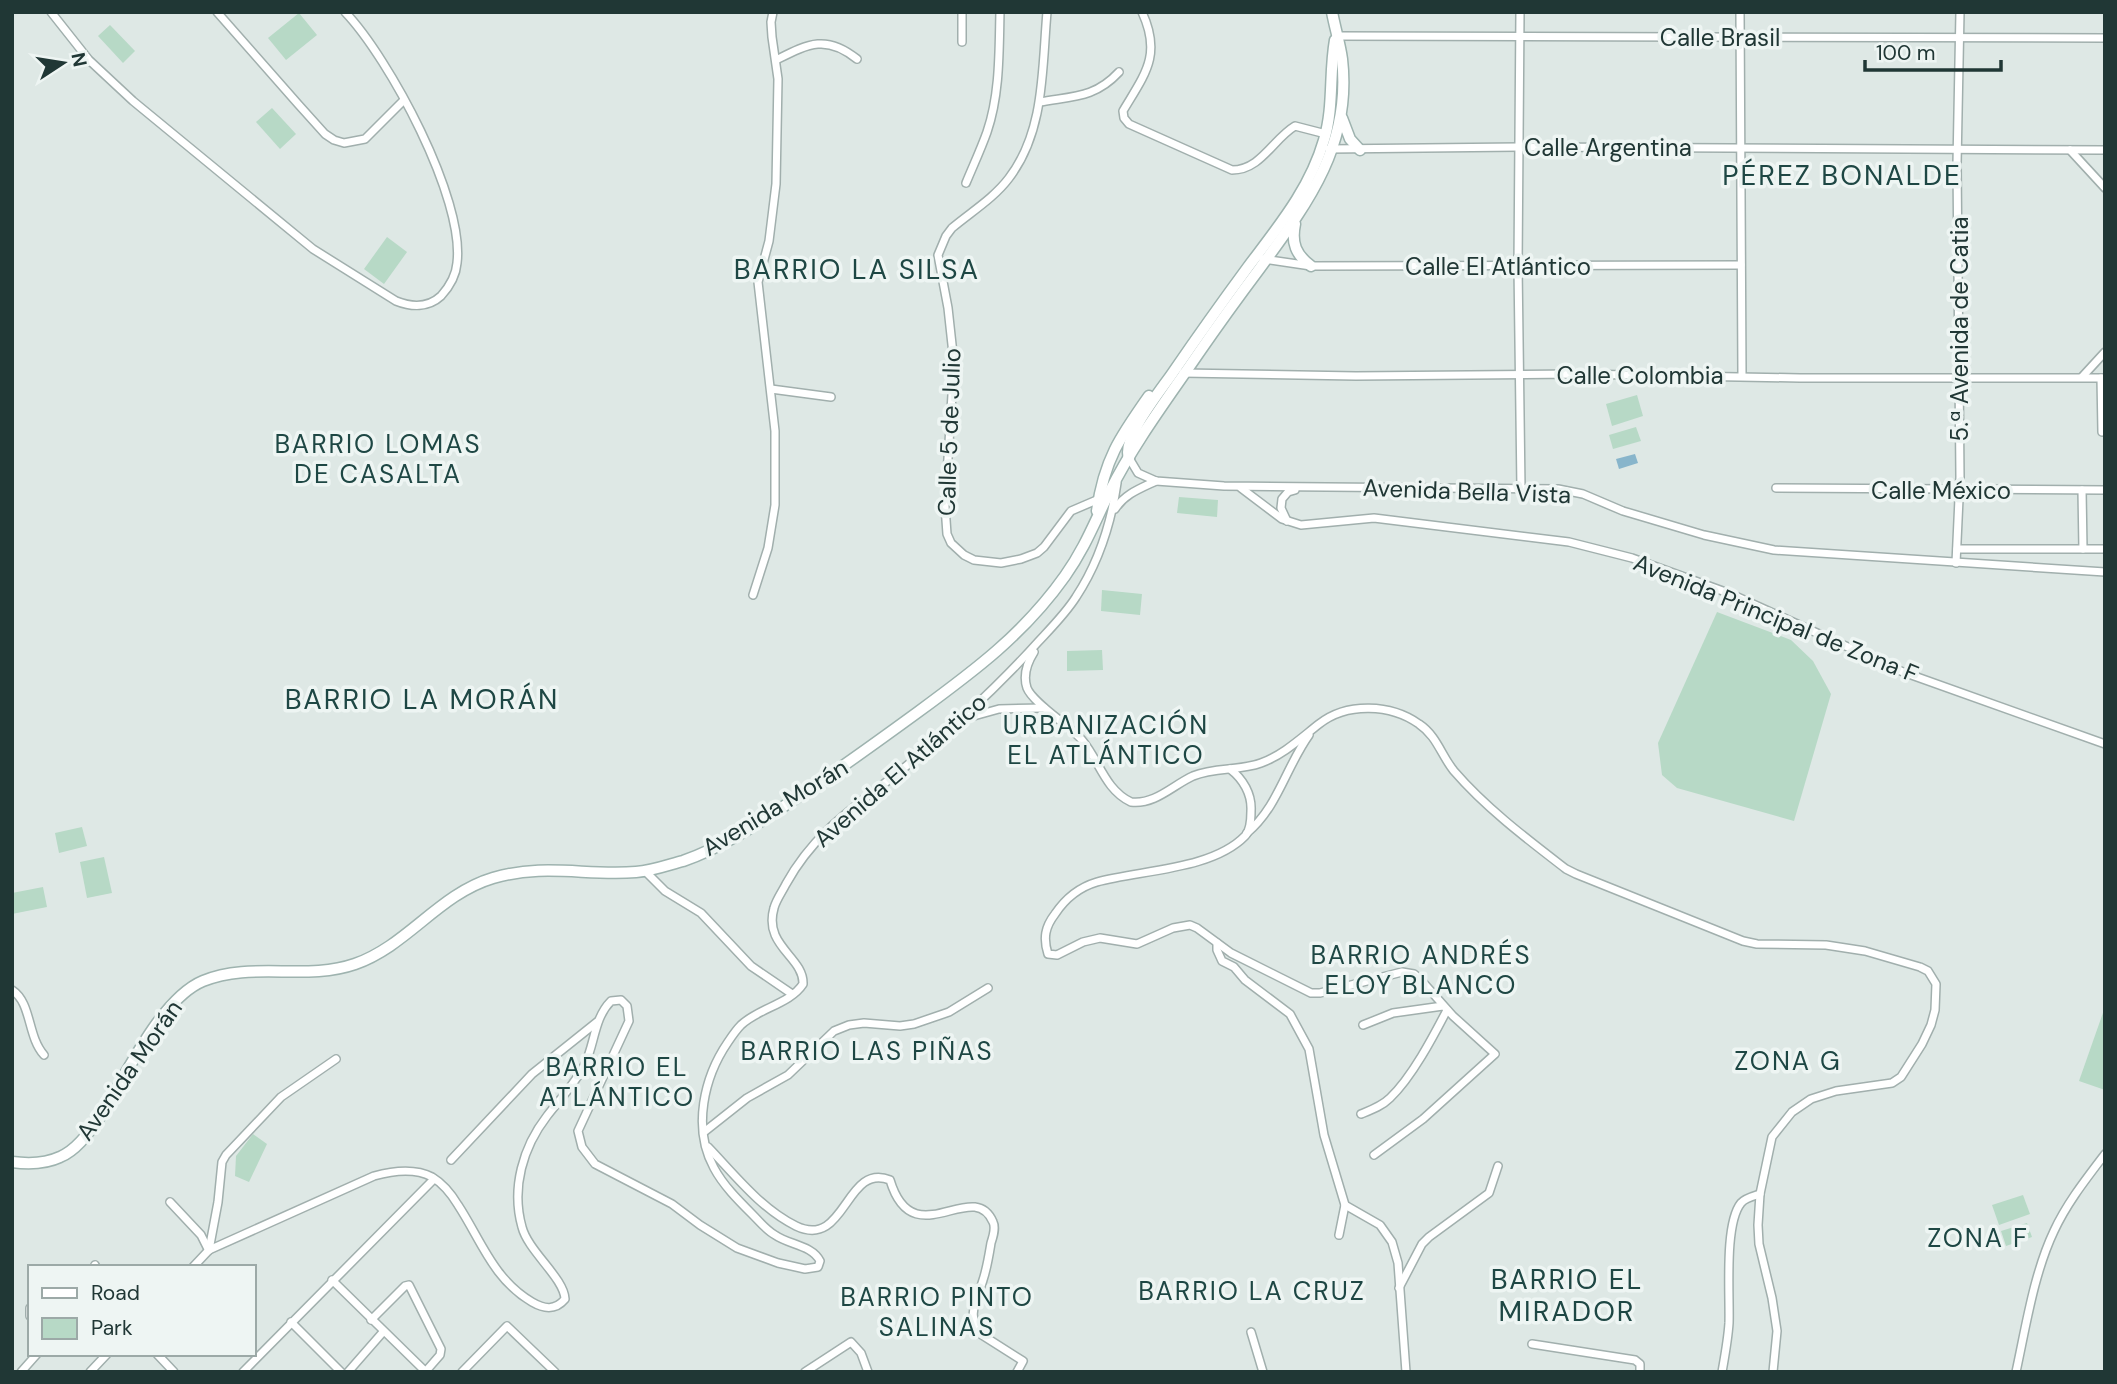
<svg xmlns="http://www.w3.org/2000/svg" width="2117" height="1384" font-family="'DM Sans',sans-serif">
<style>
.green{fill:#b7d9c6}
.water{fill:#88b5cb}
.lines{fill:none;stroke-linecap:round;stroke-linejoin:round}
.minor-casing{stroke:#a1afad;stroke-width:10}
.secondary-casing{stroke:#9eb3af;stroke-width:13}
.minor{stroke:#fff;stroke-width:7}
.secondary{stroke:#fff;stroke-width:10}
.labels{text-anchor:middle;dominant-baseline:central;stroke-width:7;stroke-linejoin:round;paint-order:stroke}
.street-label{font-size:24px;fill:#203735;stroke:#eef5f3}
.neighbourhood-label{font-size:26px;letter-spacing:2px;fill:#1e4744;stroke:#eef5f3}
.quarter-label{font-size:28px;letter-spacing:2px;fill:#1e4744;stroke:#eef5f3}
</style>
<rect width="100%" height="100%" fill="#dee8e5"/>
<!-- green -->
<g class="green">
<path d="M299 13 317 35 286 60 268 38Z"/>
<path d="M110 25 135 51 123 63 98 36Z"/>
<path d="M272 108 296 134 280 149 256 122Z"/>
<path d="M387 237 407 252 384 284 364 269Z"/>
<path d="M1637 395 1643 416 1612 426 1606 404Z"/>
<path d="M1636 427 1641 441 1613 449 1609 435Z"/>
<path d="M1179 497 1218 500 1217 517 1177 513Z"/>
<path d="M1102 590 1142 594 1140 615 1101 611Z"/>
<path d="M1717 612 1791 640 1813 661 1831 694 1794 821 1677 788 1662 775 1658 743Z"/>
<path d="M1102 650 1103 670 1067 671V651Z"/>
<path d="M82 827 87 846 59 853 55 833Z"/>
<path d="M104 857 112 893 87 898 80 862Z"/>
<path d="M43 887 47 907 12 914V893Z"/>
<path d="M2105 1007V1090L2079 1081Z"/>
<path d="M253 1134 267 1144 249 1182 235 1176 236 1156Z"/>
<path d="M2023 1195 2030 1214 1999 1225 1992 1205Z"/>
<path d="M2027 1223 2032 1237 2006 1246 2001 1231Z"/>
</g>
<!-- water -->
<path class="water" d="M1635 454 1638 463 1619 469 1616 459Z"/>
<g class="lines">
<!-- minor casing -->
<g class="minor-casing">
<g id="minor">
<path d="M51 12 89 60 133 101 313 249 396 301C411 307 428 308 441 296 450 286 456 276 457 263 465 199 389 58 345 12"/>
<path d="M217 12 298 104 325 134 334 140 344 143 365 139 403 101"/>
<path d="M962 12V42"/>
<path d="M1047 12C1042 68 1045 131 1009 178 994 198 971 212 952 228L946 236 938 255 948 308 954 363 945 506 947 534 951 543 964 555 974 560 1001 563 1021 559 1037 553 1044 547 1071 511 1099 499"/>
<path d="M1142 12C1162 55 1145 74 1123 111L1124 118 1129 124 1232 170C1261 170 1273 139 1295 126L1326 134"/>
<path d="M1520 12 1518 266 1521 489"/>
<path d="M1740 12 1742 376"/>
<path d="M1336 36 2105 38"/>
<path d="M776 60C808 44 826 34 857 59"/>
<path d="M1040 102C1073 96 1095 98 1119 72"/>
<path d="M1329 149 1519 147 2105 150"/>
<path d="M2070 150 2105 188"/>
<path d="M966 183C973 166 981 149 987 132 1000 94 999 52 1000 12"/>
<path d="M1263 259 1311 266 1741 265"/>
<path d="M1183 373 1356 376 1576 374 1800 378H2105"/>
<path d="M2082 377 2105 352"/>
<path d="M2101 378 2102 432"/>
<path d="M771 389 831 397"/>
<path d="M1129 458 1138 473 1156 481 1224 486 1558 489 1583 494 1623 511 1704 535 1774 550 2105 572"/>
<path d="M1241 488 1282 519 1301 525 1374 518 1569 542 1632 558 1731 594 1903 672 2105 744"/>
<path d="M1776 488 2105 490"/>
<path d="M2082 490 2083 549"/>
<path d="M1115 509C1125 494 1139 489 1156 481"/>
<path d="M1287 521 1281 508 1282 499 1288 492 1295 490"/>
<path d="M1957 549H2105"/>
<path d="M1956 563 1960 477 1957 164 1960 12"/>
<path d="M753 595 768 548 775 505V431L758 282 769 241 776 184 778 79 772 37 771 22 773 12"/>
<path d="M1034 652C1027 663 1023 676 1027 688 1033 703 1069 725 1082 740 1099 760 1105 790 1131 802 1155 805 1173 785 1193 776 1215 767 1239 771 1261 763 1283 755 1301 738 1319 724 1347 702 1391 704 1419 724 1437 736 1441 755 1454 771 1486 808 1527 839 1566 869L1576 874 1743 941 1757 944 1826 945 1865 951 1920 967 1928 971 1936 984 1935 1010 1931 1025 1922 1044 1901 1077 1892 1083 1836 1091 1811 1099 1792 1112 1772 1137 1760 1194 1758 1225 1759 1244 1772 1298 1777 1331 1773 1372"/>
<path d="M963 719 999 709 1044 708"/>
<path d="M1230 769C1243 779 1252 794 1251 811 1251 818 1250 831 1245 836 1212 870 1140 870 1097 882 1080 887 1065 899 1055 914 1045 927 1043 938 1048 954L1057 955 1083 942 1100 938 1137 944 1173 928 1190 925 1197 928 1231 953 1311 993H1320L1402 972 1414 974 1421 980 1453 1016 1495 1054 1423 1119 1374 1155"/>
<path d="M1247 833C1278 807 1286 767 1309 735"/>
<path d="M645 871 665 891 701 913 751 966 792 994"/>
<path d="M1217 943V950L1222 961 1234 967 1245 980 1290 1014 1309 1049 1324 1135 1345 1205 1339 1235"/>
<path d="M12 990C32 1003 27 1036 44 1055"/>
<path d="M1363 1025 1393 1013 1443 1006"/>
<path d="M1361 1114C1371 1110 1382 1106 1390 1098 1412 1077 1433 1037 1447 1010"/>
<path d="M704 1132 747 1098 788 1075 834 1031 849 1025 864 1023 900 1026 914 1024 949 1012 988 988"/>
<path d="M708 1147C734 1174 761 1209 796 1226 846 1250 845 1162 890 1180 913 1257 973 1176 993 1222 996 1228 993 1237 991 1243 989 1255 987 1268 983 1280 977 1300 965 1317 982 1335L1023 1361 1017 1372"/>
<path d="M451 1160 532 1074 597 1022"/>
<path d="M170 1202 201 1235 208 1249"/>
<path d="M1345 1205 1380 1225 1392 1242 1398 1263 1406 1372"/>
<path d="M209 1250 218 1202 222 1162 226 1155 281 1097 336 1059"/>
<path d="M95 1265 96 1267"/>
<path d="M193 1267 209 1250 374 1176C392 1171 415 1168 432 1177 442 1183 452 1195 458 1205 481 1240 493 1279 532 1302 544 1309 555 1311 565 1299 564 1278 528 1251 522 1227 511 1188 523 1147 547 1116 560 1099 575 1084 585 1064 595 1043 594 1018 611 1001L621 1000 627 1006 629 1021 578 1131 582 1147 595 1164 672 1204 700 1225 737 1248 778 1263 805 1269 818 1267 820 1261C812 1245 789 1245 775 1235 766 1230 759 1221 752 1214 738 1200 723 1185 714 1168 692 1128 704 1077 728 1042 732 1036 736 1030 741 1025 759 1008 790 1004 803 984 804 957 763 946 774 908 776 900 782 892 786 884 813 835 850 810 894 776 945 735 994 691 1038 642 1051 628 1066 613 1076 597 1099 562 1111 524 1117 483"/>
<path d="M332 1280 426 1372"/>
<path d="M1399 1288 1422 1244 1429 1237 1489 1193 1498 1166"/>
<path d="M30 1308V1316"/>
<path d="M371 1320 405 1286 409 1285 441 1349 440 1355 426 1371"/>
<path d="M291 1322 341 1372"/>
<path d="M1251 1332 1263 1372"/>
<path d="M1532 1344 1635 1360 1640 1364V1372"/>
<path d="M157 1354 174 1372"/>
<path d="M21 1372 37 1354"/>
<path d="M90 1372 107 1354"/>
<path d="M243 1372 434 1179"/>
<path d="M348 1372 383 1332"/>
<path d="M462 1372 507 1326 555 1372"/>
<path d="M805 1372 851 1342 861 1353 868 1372"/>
<path d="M1722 1372C1725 1355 1728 1339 1729 1323 1730 1295 1724 1224 1741 1203 1745 1198 1754 1196 1760 1194"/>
<path d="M2016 1372C2026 1326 2034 1273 2054 1231 2067 1203 2086 1179 2105 1154"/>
</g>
</g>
<!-- secondary casing -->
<g class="secondary-casing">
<g id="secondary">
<path d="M1342 118 1350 139 1360 150"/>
<path d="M1295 224C1291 243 1296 255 1311 266"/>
<path d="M1129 458C1121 438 1162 389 1174 371 1198 336 1223 301 1248 267 1278 227 1310 189 1324 140 1334 107 1329 74 1335 40"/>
<path d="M1097 511C1104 460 1120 437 1149 396"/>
<path d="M12 1162C27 1164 45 1164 60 1157 77 1150 89 1132 100 1117 125 1078 160 999 203 981 251 961 306 981 355 964 407 946 439 894 493 878 544 863 586 876 636 872 652 871 668 865 683 861 727 846 769 816 808 790 845 765 881 739 918 712 974 671 1024 634 1065 576 1085 548 1095 521 1110 491 1134 443 1168 398 1198 354 1218 325 1239 296 1260 268 1307 204 1352 145 1342 59 1340 44 1335 28 1332 12"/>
</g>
</g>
<!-- minor -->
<use href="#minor" class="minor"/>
<!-- secondary -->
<use href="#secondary" class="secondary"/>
</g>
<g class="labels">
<!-- street labels -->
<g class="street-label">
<text x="1720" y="37">Calle Brasil</text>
<text x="1608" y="147">Calle Argentina</text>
<text x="1498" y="266">Calle El Atlántico</text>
<text transform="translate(1959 329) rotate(-90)">5.ª Avenida de Catia</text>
<text x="1640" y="375">Calle Colombia</text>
<text transform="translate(949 432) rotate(-88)">Calle 5 de Julio</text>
<text x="1941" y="490">Calle México</text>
<text transform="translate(1467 491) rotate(2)">Avenida Bella Vista</text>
<text transform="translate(1776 618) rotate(22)">Avenida Principal de Zona F</text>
<text transform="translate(900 770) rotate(-41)">Avenida El Atlántico</text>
<text transform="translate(775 807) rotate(-31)">Avenida Morán</text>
<text transform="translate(129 1070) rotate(-55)">Avenida Morán</text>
</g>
<!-- neighbourhood labels -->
<g class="neighbourhood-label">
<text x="378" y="444">BARRIO LOMAS<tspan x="378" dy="30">DE CASALTA</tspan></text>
<text x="1106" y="725">URBANIZACIÓN<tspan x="1106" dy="30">EL ATLÁNTICO</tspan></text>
<text x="1421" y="955">BARRIO ANDRÉS<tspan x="1421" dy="30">ELOY BLANCO</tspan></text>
<text x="867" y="1051">BARRIO LAS PIÑAS</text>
<text x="1788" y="1061">ZONA G</text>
<text x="617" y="1067">BARRIO EL<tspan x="617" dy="30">ATLÁNTICO</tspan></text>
<text x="1978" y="1238">ZONA F</text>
<text x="1252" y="1291">BARRIO LA CRUZ</text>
<text x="937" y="1297">BARRIO PINTO<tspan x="937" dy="30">SALINAS</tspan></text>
</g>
<!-- quarter labels -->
<g class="quarter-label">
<text x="1842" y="175">PÉREZ BONALDE</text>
<text x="857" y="269">BARRIO LA SILSA</text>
<text x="422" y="699">BARRIO LA MORÁN</text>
<text x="1567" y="1279">BARRIO EL<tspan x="1567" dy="32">MIRADOR</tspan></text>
</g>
</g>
<!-- border -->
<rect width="2117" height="1384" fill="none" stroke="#203735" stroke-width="28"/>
<!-- legend -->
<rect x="28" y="1265" width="228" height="91" fill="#eef5f3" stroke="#9ca9a7" stroke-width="2"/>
<rect x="42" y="1288" width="35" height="10" fill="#ffffff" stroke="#9ca9a7" stroke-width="2"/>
<text x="91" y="1300" font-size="21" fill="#203735">Road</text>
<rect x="42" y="1318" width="35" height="21" fill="#b7d9c6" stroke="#9ca9a7" stroke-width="2"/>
<text x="91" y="1335" font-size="21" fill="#203735">Park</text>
<!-- north arrow -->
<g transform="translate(63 63) rotate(78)" stroke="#eef5f3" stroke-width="5" paint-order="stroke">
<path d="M0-5L12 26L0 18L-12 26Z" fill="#203735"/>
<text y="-10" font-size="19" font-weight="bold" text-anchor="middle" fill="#203735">N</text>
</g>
<!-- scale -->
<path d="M1865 60v10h136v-10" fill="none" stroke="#203735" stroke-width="3.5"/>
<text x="1876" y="60" font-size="21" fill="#203735" stroke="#eef5f3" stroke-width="5" paint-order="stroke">100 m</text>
</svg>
